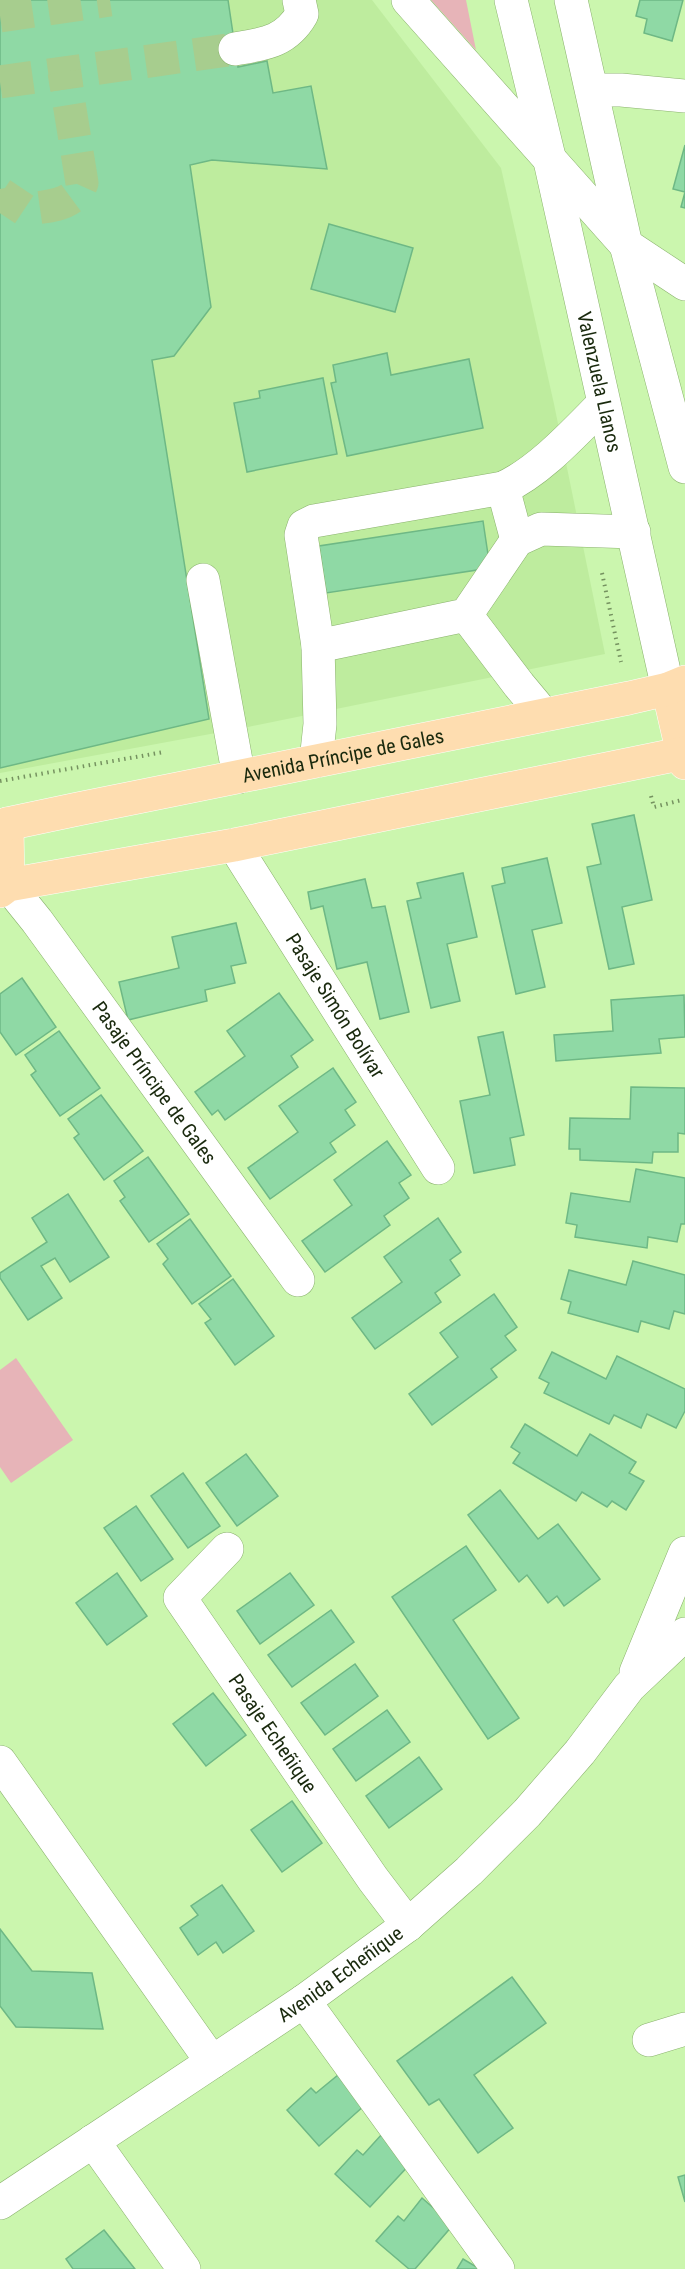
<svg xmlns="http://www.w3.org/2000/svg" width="685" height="2269" font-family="'Roboto Condensed',sans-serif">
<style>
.built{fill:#beec9e}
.green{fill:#e7b4b8}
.building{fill:#8fd9a5;stroke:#6eb885;stroke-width:1.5}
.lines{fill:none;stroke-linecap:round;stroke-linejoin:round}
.minor-tunnel{stroke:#a7cd8e;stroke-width:33;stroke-dasharray:33 16;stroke-linecap:butt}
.minor-casing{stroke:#8ab26d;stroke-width:34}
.major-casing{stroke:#fff;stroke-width:34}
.path{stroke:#759260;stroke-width:4;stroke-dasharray:1.5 4.5;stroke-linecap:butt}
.minor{stroke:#fff;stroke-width:33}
.major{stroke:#feddb0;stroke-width:33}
.labels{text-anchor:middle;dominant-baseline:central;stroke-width:5;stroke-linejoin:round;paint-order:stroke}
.street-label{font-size:20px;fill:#19290d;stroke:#cbf6ae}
</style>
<rect width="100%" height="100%" fill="#cbf6ae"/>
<!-- built -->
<path class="built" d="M0 0H372L501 168 554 404 605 654 248 727 0 773Z"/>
<!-- green -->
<g class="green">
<path d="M431 0H466L476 50Z"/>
<path d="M16 1358 73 1440 11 1483 0 1467V1370Z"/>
</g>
<!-- building -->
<g class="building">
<path d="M0 0H228L238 67 267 61 273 93 311 86 327 169 212 160 190 165 211 307 174 356 152 360 209 719 0 768Z"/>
<path d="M640 0H683L672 41 644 33 647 19 636 16Z"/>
<path d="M685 145V208L681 207 685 192 673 189Z"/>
<path d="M329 224 413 248 395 312 311 289Z"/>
<path d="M387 353 391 375 469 359 483 428 347 456 331 383 336 382 333 365Z"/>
<path d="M323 378 337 454 247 472 234 403 260 398 259 391Z"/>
<path d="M483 521 490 568 326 593 319 546Z"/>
<path d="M634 815 652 900 622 907 634 964 609 969 587 867 601 864 592 824Z"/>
<path d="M547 858 562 923 532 930 545 987 516 994 492 886 505 883 502 868Z"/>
<path d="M463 873 477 937 447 944 460 1001 431 1008 407 901 421 898 417 883Z"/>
<path d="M365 879 372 908 385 906 409 1012 380 1019 367 962 337 969 323 906 311 909 308 892Z"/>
<path d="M236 923 246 963 231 966 235 983 205 990 207 1001 128 1020 119 982 179 968 172 937Z"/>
<path d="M22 978 56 1027 16 1055 0 1032V994Z"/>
<path d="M279 993 313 1040 291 1056 298 1067 225 1120 218 1110 212 1115 195 1092 245 1056 227 1031Z"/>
<path d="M684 995 685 1037 659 1039 661 1053 556 1061 554 1035 613 1031 611 1000Z"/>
<path d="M59 1031 100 1088 60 1116 31 1075 36 1071 25 1055Z"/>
<path d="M503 1032 524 1135 510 1138 515 1165 474 1173 460 1101 490 1095 478 1037Z"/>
<path d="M333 1068 356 1102 345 1110 355 1125 330 1143 336 1152 270 1199 248 1168 298 1132 279 1106Z"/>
<path d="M631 1087 685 1088V1134L678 1133V1152H653L652 1163 580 1160V1149H569L570 1118 630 1119Z"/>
<path d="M101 1095 143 1151 104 1180 74 1138 79 1134 68 1119Z"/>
<path d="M387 1141 411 1175 399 1183 409 1198 384 1216 390 1225 325 1272 302 1241 352 1205 334 1180Z"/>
<path d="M148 1157 189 1214 149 1242 120 1201 125 1197 114 1181Z"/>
<path d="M636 1169 685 1178V1224H681L677 1242 648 1237 647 1248 575 1237 577 1225 566 1223 571 1193 630 1202Z"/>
<path d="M68 1194 109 1257 70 1282 55 1258 41 1266 62 1298 28 1320 0 1278V1273L47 1242 32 1218Z"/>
<path d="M438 1218 461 1252 450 1260 460 1275 435 1293 441 1302 375 1349 352 1318 402 1282 384 1257Z"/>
<path d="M190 1219 231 1276 192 1304 163 1264 168 1259 157 1244Z"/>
<path d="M633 1261 685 1275V1314L674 1311 669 1329 641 1321 638 1332 568 1313 571 1302 561 1299 569 1270 626 1285Z"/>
<path d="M233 1279 274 1336 235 1365 205 1323 211 1319 199 1304Z"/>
<path d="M494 1294 517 1327 505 1336 516 1350 491 1369 497 1377 432 1425 409 1394 458 1357 440 1333Z"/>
<path d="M552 1352 606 1379 617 1356 685 1389V1411L676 1428 647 1414 641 1428 614 1415 609 1424 544 1393 549 1383 539 1378Z"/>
<path d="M525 1424 577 1456 590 1434 636 1462 629 1473 644 1481 626 1510 612 1501 607 1507 582 1492 576 1501 513 1463 520 1453 511 1447Z"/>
<path d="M246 1454 278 1496 237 1526 206 1483Z"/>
<path d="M183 1473 220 1526 188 1548 151 1496Z"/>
<path d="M500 1490 538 1539 558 1524 600 1579 564 1606 557 1596 548 1603 527 1575 519 1582 468 1515Z"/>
<path d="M136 1506 173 1559 141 1581 104 1528Z"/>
<path d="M466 1546 496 1590 453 1620 519 1718 488 1739 392 1597Z"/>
<path d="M117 1573 147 1616 107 1645 76 1603Z"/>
<path d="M290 1573 314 1605 260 1644 237 1611Z"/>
<path d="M331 1610 354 1642 292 1687 268 1655Z"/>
<path d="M355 1664 378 1696 325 1735 301 1703Z"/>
<path d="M213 1693 246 1735 206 1766 173 1724Z"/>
<path d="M387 1710 410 1742 356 1781 333 1749Z"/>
<path d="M419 1757 442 1789 389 1828 366 1796Z"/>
<path d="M292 1801 322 1843 282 1872 251 1830Z"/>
<path d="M222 1885 254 1931 223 1953 216 1942 198 1955 180 1928 198 1915 191 1906Z"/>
<path d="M0 1929 32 1971 92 1973 103 2029 16 2027 0 2006Z"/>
<path d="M512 1977 546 2023 474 2075 513 2128 478 2153 439 2099 429 2105 397 2061Z"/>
<path d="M338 2075 365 2105 319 2146 287 2110 311 2088 316 2093Z"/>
<path d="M382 2134 412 2162 370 2207 335 2174 357 2150 363 2155Z"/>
<path d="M685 2175V2202L678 2177Z"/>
<path d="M422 2198 453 2225 415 2269H409L376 2241 398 2216 404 2221Z"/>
<path d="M104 2230 135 2269H73L66 2259Z"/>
<path d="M463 2259 480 2269H457Z"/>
</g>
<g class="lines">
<!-- minor-tunnel -->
<g class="minor-tunnel">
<path d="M0 16 110 0"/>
<path d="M0 82 235 49"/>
<path d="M0 189 1 194 25 210C47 205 73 208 82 183L64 72"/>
</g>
<!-- minor casing -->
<g class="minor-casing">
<g id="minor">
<path d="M408 0 626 245 685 284"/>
<path id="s1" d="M511 0 550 161 668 689"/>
<path d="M571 0 626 245 685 467"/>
<path d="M235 49C264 44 286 42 302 14L299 0"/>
<path d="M592 90H621L685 96"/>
<path d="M503 488 517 540"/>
<path d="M203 580 239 777"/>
<path d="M466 615 519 685 544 715"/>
<path d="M318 646 466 615 517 540 541 529 634 532"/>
<path d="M316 761 320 724 318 646 301 535 304 526 314 521 503 488C540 471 574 433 603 404"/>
<path id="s2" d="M234 845 438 1168"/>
<path id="s3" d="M8 885 37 921 298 1280"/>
<path id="s4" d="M227 1549 180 1598 373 1879 408 1925"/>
<path d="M636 1672 685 1553"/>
<path d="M0 1762 212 2062"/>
<path d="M304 2001 498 2269"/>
<path d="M649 2040 685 2029"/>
<path d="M93 2141 184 2269"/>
<path id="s5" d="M0 2203 304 2001 408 1925 469 1871 527 1813 580 1752 629 1687 685 1634"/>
</g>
</g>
<!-- major casing -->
<g class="major-casing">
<g id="major">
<path d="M668 689 685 763"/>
<path d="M7 824 8 885"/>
<path id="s6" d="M0 828 7 824 78 809 629 698 668 689 685 682"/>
<path d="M0 891 8 885 234 845 685 753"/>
</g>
</g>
<!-- path -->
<g class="path">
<path d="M602 573 621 662"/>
<path d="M0 781 164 752"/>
<path d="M651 796 654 807 682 800"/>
</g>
<!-- minor -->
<use href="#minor" class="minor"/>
<!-- major -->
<use href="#major" class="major"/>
</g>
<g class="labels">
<!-- street labels -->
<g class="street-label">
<text stroke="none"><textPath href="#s1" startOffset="392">Valenzuela Llanos</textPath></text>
<text stroke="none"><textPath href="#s6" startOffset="351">Avenida Príncipe de Gales</textPath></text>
<text stroke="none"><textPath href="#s2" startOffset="190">Pasaje Simón Bolívar</textPath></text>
<text stroke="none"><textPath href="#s3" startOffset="246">Pasaje Príncipe de Gales</textPath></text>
<text stroke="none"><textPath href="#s4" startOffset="232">Pasaje Echeñique</textPath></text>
<text stroke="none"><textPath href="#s5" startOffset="410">Avenida Echeñique</textPath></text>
</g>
</g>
</svg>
